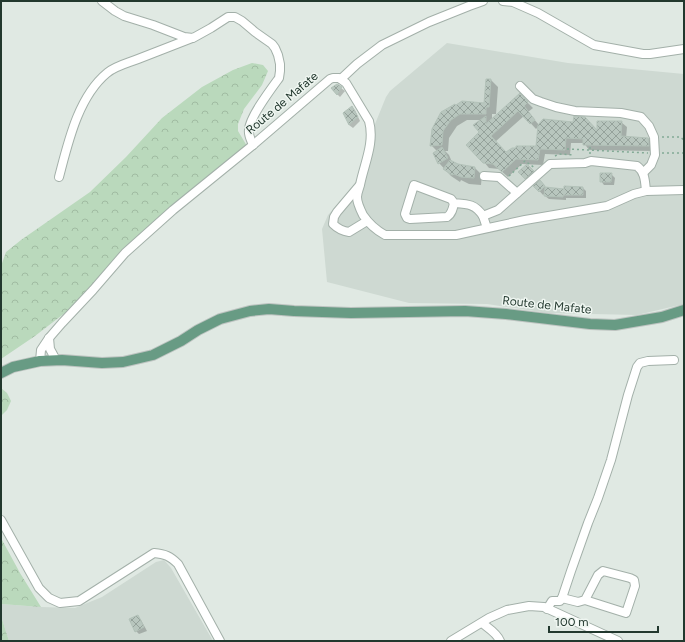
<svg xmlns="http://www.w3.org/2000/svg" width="685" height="642" font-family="Figtree,sans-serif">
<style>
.built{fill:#ced9d2}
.forest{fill:url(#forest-crowns)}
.shadow{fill:#0003;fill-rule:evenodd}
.building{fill:url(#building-cross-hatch);stroke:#b3c2b9}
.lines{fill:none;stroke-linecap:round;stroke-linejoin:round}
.minor-casing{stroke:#a3b0a9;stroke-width:10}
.major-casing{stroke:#bdc3c0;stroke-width:12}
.path{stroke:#83aa96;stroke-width:1.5;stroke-dasharray:2 3;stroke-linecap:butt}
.minor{stroke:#fff;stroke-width:8}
.major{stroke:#689b84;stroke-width:10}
.labels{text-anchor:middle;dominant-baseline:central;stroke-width:3;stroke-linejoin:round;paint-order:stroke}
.street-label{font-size:12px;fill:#22382e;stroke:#eff6f1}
</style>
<defs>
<pattern id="forest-crowns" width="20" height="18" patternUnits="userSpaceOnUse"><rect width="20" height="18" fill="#bad9bc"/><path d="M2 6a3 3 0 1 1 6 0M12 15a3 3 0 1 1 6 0" fill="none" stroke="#a0bba2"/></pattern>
<pattern id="building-cross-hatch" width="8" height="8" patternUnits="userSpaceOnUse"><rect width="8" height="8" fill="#b8c6be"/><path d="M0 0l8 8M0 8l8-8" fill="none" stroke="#95a29b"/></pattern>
</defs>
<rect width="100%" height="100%" fill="#e0e9e3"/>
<!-- built -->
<g class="built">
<path d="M447 43 568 63 684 74V304L637 315 548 313 487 304 409 303 327 282 322 229 328 215 366 174 375 124 386 97 390 91Z"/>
<path d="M164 560 171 568 213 641H9L1 616V604L41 607 75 608 102 597 156 562Z"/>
</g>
<!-- forest -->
<g class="forest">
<path d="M252 63 263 65 268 71 262 85 244 109 238 124V131L247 146 160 217 70 309 35 336 1 359V266L6 252 21 240 90 192 126 157 162 118 202 87 233 70Z"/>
<path d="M1 388 7 393 11 401 7 410 1 416Z"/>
<path d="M1 538 20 573 41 607 1 604Z"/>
<path d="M1 616 9 641H1Z"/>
</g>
<!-- shadow -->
<g class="shadow">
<path d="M487 80H491L498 87 496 114H492V119L520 95 533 108 528 112 539 125 598 132 621 122 627 127 626 138H648L653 144 654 151 589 150 584 143H571L570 155 545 154 543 165 522 164 508 177 499 169 489 168 484 162 481 132V120H467L457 126 449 138 448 151H445L449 155 452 162 461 166 475 168 482 175 481 185 469 184 461 180 460 182 451 176 439 163 437 151 431 145 442 113 485 104ZM524 116 536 129 538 127 537 147 506 153 495 142Z"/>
<path d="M337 85 345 91 340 97 332 89Z"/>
<path d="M352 107 355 110 360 121 353 128 349 125Z"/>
<path d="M527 165 536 175 529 182 520 172Z"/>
<path d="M611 174 615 178 614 185H604L601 181Z"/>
<path d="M540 182 547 188 565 190 583 188 586 191V198H566V200L549 199 545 196 546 192 543 195 535 186Z"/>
<path d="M138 616 141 620 147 631 139 634 136 631Z"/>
</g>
<!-- building -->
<g class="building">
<path d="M486 79H491L489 107H486V114H460L451 120 443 131 442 145 430 146 432 129 441 112 455 104 456 105 462 101 484 103Z"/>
<path d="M337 84 342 87 337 95 331 88Z"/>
<path d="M520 93 528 102 524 106 535 120 530 124 518 111 491 136 506 152 512 148H516V146H536L538 125 543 119 573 122 574 116 585 117 597 130V121H622L621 136 648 138 649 146 583 145V139L566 138 565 150 540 149 538 160 516 159 502 172 493 164 483 163 466 145 479 132 473 125 486 116V124Z"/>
<path d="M352 106 358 117 349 125 343 113Z"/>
<path d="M442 147 448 158 438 164 433 153Z"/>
<path d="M450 160 458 164 475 167 474 178 461 177 454 174 452 175 443 169Z"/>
<path d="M527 164 534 171 525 179 518 172Z"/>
<path d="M600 173H612L611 182H600Z"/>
<path d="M540 180 545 186 539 192 533 186Z"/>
<path d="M564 186 583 187V195H563V197L544 196 545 187 564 189Z"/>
<path d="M138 615 144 627 135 632 129 619Z"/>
</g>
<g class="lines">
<!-- minor casing -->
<g class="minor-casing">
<g id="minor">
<path d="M102 1 115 11 124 16 153 25 184 37 193 38 211 28 228 17H235L242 21 255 32 272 44 275 48 278 55 280 64V71L279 78C271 89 249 118 249 130 248 135 251 140 253 145"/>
<path d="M503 1 513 2 538 13 594 45 643 54H650L684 49"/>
<path d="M341 79 357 64 382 45 429 22 469 6 483 1"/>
<path d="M520 86 533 99 541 102 556 107 575 111 621 113 641 117 649 126 654 137 655 155 651 165 643 173"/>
<path d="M484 176 499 177 517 193"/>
<path d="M59 177C68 143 78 97 107 73 115 66 128 63 138 59 156 52 174 45 192 38"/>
<path d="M359 186 337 212 334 217 333 224C338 229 342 231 349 232L367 221"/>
<path d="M454 203C453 208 452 214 447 217L410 219 407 218 405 214 414 185 451 199 454 203C468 204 475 204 483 216"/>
<path d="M487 228 483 216 498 210 550 164 585 163 591 161 637 166C645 172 645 181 646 191"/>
<path d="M49 338 50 349 56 360"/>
<path d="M40 361 41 350 49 338 62 323 93 290 125 253 173 210 253 145 330 79 333 78H339L346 83 369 121C375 143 364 164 360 185 359 189 357 193 357 197 357 203 360 209 363 215 369 224 376 230 385 235H456L525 220 607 206 634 194 646 191 684 190"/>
<path d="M1 520 39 588 49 598 60 603 79 601 154 553C165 554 170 556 178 564L220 641"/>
<path d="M562 598 578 602 585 600 626 613 635 586 634 580 630 578 603 571 598 575 585 600"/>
<path d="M547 609 552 601H560L562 598 571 571 588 523 598 498 611 460 628 395 637 367 640 363 648 361 674 360"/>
<path d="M482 623C488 628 497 633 500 641"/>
<path d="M451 641 489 618 507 610 529 606 544 607 618 641"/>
</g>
</g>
<!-- major casing -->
<g class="major-casing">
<path id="major" d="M1 373 13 367 40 361 62 360 102 363 123 362 136 359 153 355 181 341 198 330 220 319 250 311 269 309 294 311 351 313 465 311 506 314 590 324 615 325 662 317 684 310"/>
</g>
<!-- path -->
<g class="path">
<path d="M662 137H680L684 140"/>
<path d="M567 149 648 153"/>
<path d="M662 153H684"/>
<path d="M590 154V147"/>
<path d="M555 156 559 154 574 155"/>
<path d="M509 176 525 161 535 168"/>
</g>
<!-- minor -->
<use href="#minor" class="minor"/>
<!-- major -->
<use href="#major" class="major"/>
</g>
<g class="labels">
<!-- street labels -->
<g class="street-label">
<text transform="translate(282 103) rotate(-40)">Route de Mafate</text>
<text transform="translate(547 305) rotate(6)">Route de Mafate</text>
</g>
</g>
<!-- border -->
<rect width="685" height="642" fill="none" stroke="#22382e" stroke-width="4"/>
<!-- scale -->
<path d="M549 626v6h109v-6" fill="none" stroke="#22382e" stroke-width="2"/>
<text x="555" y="626" font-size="12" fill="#22382e" stroke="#eff6f1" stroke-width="3" paint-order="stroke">100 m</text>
</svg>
